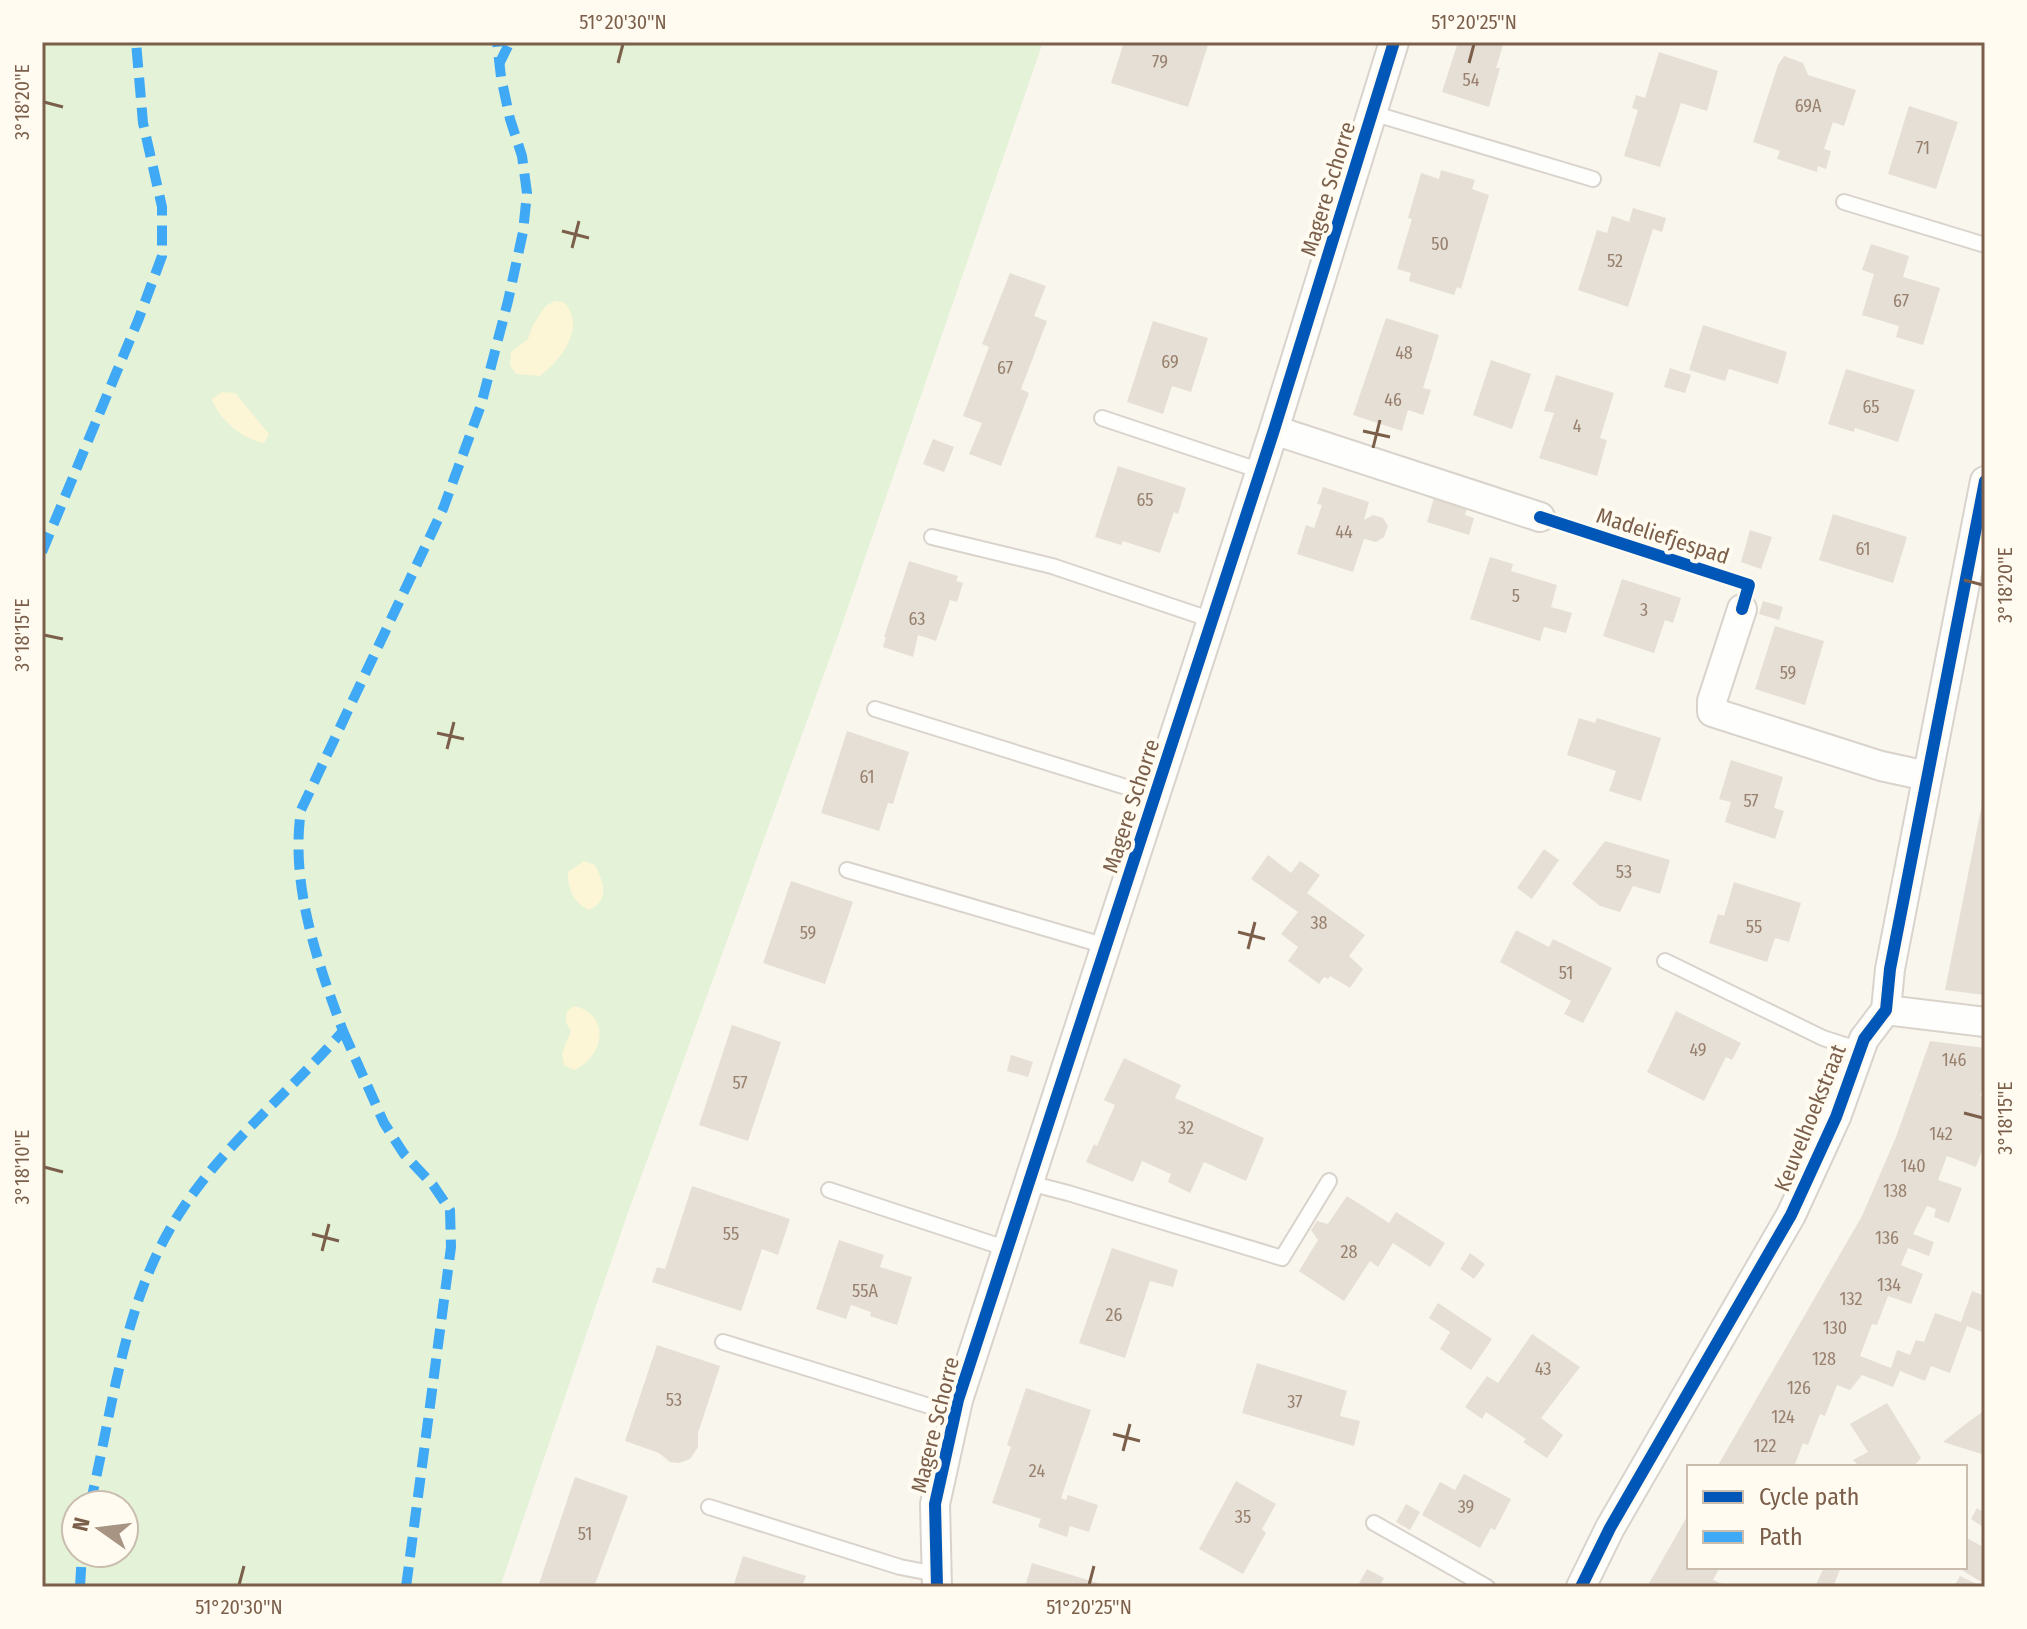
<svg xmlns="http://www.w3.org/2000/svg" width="2027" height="1629" font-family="'Fira Sans Condensed',sans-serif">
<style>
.green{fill:#e4f2d7;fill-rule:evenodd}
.sand{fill:#fcf6d6}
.building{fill:#e6dfd5}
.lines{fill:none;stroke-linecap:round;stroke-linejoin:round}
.service-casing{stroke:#d9d3cc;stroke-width:18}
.minor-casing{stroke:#d9d3cc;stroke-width:32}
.service{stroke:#fefefc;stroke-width:14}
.minor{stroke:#fefefc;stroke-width:28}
.quiet{stroke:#3fa9f5;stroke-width:10;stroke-dasharray:20 10;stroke-linecap:butt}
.cycleway-casing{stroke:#fffbf1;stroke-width:17}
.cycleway{stroke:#0057b8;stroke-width:12}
.ticks{fill:none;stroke:#7b5f4a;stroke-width:3}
.labels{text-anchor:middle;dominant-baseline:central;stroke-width:8;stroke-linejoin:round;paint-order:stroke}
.number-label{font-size:18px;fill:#98816f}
.street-label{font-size:22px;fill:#7b5f4a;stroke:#fffbf1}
.neatline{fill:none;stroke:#7b5f4a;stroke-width:3}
.ticks-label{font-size:20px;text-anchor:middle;fill:#7b5f4a}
</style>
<rect width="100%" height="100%" fill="#f9f6ee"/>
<!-- green -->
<path class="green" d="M42 42H1043L839 633 626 1218 500 1587H42ZM76 1505H124V1553H76Z"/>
<!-- sand -->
<g class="sand">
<path d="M555 301 564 302C587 328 561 360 540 376L516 374 510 365 511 352 528 339 532 327 541 312 547 305Z"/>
<path d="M222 392 235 393 269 434 264 443C244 440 218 419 212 399Z"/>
<path d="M584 861 595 865C604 883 610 900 589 910 573 902 568 890 568 872Z"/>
<path d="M574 1006C612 1015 604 1057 574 1070L564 1065 562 1053 571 1031 566 1023 567 1011Z"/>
</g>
<!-- building -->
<g class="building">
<path d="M1124 42H1209L1188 107 1111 83Z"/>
<path d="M1458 42H1504L1496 68H1500L1489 107 1442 92Z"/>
<path d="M1659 52 1718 71 1707 111 1681 103 1660 167 1624 156 1638 110 1632 108 1636 95 1645 98Z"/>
<path d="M1784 56 1803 63 1808 75 1856 90 1844 126 1833 122 1824 149 1831 151 1826 169 1818 166 1817 172 1777 159 1780 151 1753 142 1778 65Z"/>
<path d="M1909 106 1958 122 1936 189 1888 174Z"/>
<path d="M1441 170 1475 180 1472 189 1489 195 1461 289 1457 287 1454 295 1409 281 1411 273 1397 269 1412 219 1408 218 1421 173 1439 179Z"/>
<path d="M1633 208 1666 218 1662 232 1653 229 1628 307 1578 290 1597 230 1607 233 1612 216 1629 222Z"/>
<path d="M1871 244 1909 256 1903 277 1940 288 1923 345 1896 337 1899 326 1862 315 1874 274 1862 270Z"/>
<path d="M1010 273 1046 286 1034 316 1047 321 1021 389 1029 393 1001 466 969 454 982 423 963 416 989 347 982 344Z"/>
<path d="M1386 318 1439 335 1423 388 1431 390 1423 415 1408 410 1402 431 1353 415Z"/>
<path d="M1153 321 1208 338 1191 392 1172 386 1163 414 1127 402Z"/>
<path d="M1703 325 1787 352 1778 384 1729 369 1725 381 1689 370Z"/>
<path d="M1491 360 1531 374 1512 429 1473 415Z"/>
<path d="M1670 368 1691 375 1685 393 1664 387Z"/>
<path d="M1846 369 1915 390 1898 442 1855 428 1854 432 1828 424Z"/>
<path d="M1556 375 1614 393 1600 438 1607 440 1597 476 1539 458 1554 413 1544 411Z"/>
<path d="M933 439 954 447 944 472 923 464Z"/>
<path d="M1118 466 1186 488 1178 514 1174 512 1160 553 1123 541 1121 545 1095 537Z"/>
<path d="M1323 487 1369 502 1364 520 1373 515 1383 518 1388 526 1384 537 1376 542 1364 539 1353 572 1297 554 1306 525 1314 528 1322 505 1317 504Z"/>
<path d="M1434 498 1467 508 1465 515 1474 518 1469 535 1427 522Z"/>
<path d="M1833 514 1907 537 1893 583 1819 560Z"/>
<path d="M1750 530 1772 537 1761 569 1741 562Z"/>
<path d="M1490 557 1513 564 1511 571 1557 585 1551 607 1572 613 1566 633 1544 627 1540 641 1470 619Z"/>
<path d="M909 561 958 576 956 581 963 583 957 602 950 600 936 641 918 635 913 657 883 647 886 637H884Z"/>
<path d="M1622 579 1681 598 1673 623 1665 620 1654 653 1603 636Z"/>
<path d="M1763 601 1783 607 1779 620 1759 614Z"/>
<path d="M1775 626 1824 641 1805 705 1755 689Z"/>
<path d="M1579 718 1595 723 1597 718 1661 738 1641 801 1609 791 1616 771 1567 755Z"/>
<path d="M847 731 909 752 893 804 888 803 879 831 821 813Z"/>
<path d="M1731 760 1783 777 1774 808 1784 811 1775 839 1725 822 1731 802 1719 799Z"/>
<path d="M1984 794H1985V995L1945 990Z"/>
<path d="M1605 841 1670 860 1660 894 1633 886 1620 912 1600 906 1572 884Z"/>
<path d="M1544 849 1559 860 1532 899 1517 888Z"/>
<path d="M1268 855 1291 873 1300 861 1320 875 1307 893 1365 935 1349 956 1363 969 1350 988 1330 976 1328 979 1324 977 1319 984 1288 961 1298 947 1281 934 1298 912 1251 879Z"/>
<path d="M791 881 853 902 825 984 763 963Z"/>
<path d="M1734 882 1801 903 1789 942 1775 938 1767 962 1709 943 1718 914 1724 916Z"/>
<path d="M1516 930 1549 947 1553 939 1612 968 1583 1023 1564 1014 1571 1001 1500 962Z"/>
<path d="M1676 1011 1741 1043 1732 1060 1726 1057 1704 1101 1647 1072Z"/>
<path d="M732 1025 781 1042 748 1141 699 1125Z"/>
<path d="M1930 1041 1985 1048V1081L1980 1096 1985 1097V1142L1976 1167 1947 1156 1938 1180 1962 1188 1949 1223 1934 1217 1936 1209 1927 1206 1913 1234 1934 1242 1929 1256 1908 1248 1901 1265 1923 1274 1911 1304 1888 1296 1877 1325 1872 1324 1860 1356 1891 1368 1897 1350 1910 1355 1916 1340 1924 1342 1935 1313 1961 1322 1972 1291 1985 1296V1333L1967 1326 1950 1373 1931 1366 1925 1381 1900 1371 1893 1387 1862 1375 1850 1390 1837 1385 1825 1416 1820 1414 1808 1445 1803 1443 1794 1467H1717L1862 1216 1896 1137Z"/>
<path d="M1011 1055 1033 1062 1028 1077 1007 1071Z"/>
<path d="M1124 1058 1181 1085 1175 1098 1264 1138 1246 1181 1204 1162 1190 1193 1168 1182 1171 1174 1142 1161 1133 1182 1086 1162 1094 1144 1097 1146 1115 1105 1104 1100Z"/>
<path d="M692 1186 790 1219 778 1255 762 1249 741 1311 652 1282 657 1267 665 1269Z"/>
<path d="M1347 1196 1389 1223 1396 1212 1445 1243 1430 1267 1393 1243 1378 1267 1370 1261 1344 1301 1299 1271 1318 1240 1311 1230 1317 1221 1328 1224Z"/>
<path d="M839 1240 884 1255 880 1267 912 1277 897 1325 870 1316 871 1312 851 1305 846 1319 816 1309Z"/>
<path d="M1112 1248 1178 1270 1173 1287 1150 1281 1125 1358 1079 1343Z"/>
<path d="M1470 1253 1485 1264 1474 1279 1460 1269Z"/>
<path d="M1438 1303 1492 1339 1471 1370 1440 1349 1450 1332 1429 1318Z"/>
<path d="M1532 1334 1580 1367 1541 1418 1563 1435 1547 1458 1523 1442 1526 1439 1486 1412 1482 1419 1465 1407 1487 1376 1498 1383Z"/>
<path d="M657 1345 720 1366 698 1433V1447L690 1459 679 1463 670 1462 659 1453 625 1441Z"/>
<path d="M1257 1363 1347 1391 1340 1416 1360 1421 1354 1446 1242 1413Z"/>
<path d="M1026 1388 1091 1410 1061 1498 1066 1500 1068 1495 1098 1505 1089 1532 1070 1526 1067 1537 1038 1527 1041 1519 992 1503 1011 1447 1007 1445Z"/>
<path d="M1887 1403 1921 1458 1913 1467H1860L1853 1460 1868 1452 1850 1424Z"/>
<path d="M1985 1410V1455L1943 1442 1967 1423Z"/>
<path d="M1464 1474 1511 1499 1495 1530 1491 1528 1480 1548 1422 1515 1440 1482 1455 1490Z"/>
<path d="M575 1477 628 1496 594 1587H547L539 1584Z"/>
<path d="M1236 1481 1276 1504 1262 1529 1266 1533 1243 1574 1199 1549Z"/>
<path d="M1406 1504 1420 1512 1410 1530 1396 1522Z"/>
<path d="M1977 1508 1985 1513V1528L1971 1519Z"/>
<path d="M1689 1513V1567H1720L1713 1580 1730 1587H1647Z"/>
<path d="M1965 1537 1985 1548V1584L1963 1571 1967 1564Z"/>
<path d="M743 1556 806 1576 802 1587H733Z"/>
<path d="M1032 1563 1101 1584 1100 1587H1025Z"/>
<path d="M1824 1567H1841L1833 1587H1815Z"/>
<path d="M1367 1569 1384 1578 1379 1587H1357Z"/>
<path d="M1960 1576 1983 1587H1954Z"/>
</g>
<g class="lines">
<!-- service casing -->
<g class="service-casing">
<g id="service">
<path d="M1372 113 1593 179"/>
<path d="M1844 202 1985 245"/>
<path d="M1102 418 1261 471"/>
<path d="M932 537 1052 566 1212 620"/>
<path d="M875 709 1155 796"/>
<path d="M847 870 1106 946"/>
<path d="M1665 961 1823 1038 1860 1050"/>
<path d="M1029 1183 1068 1193 1282 1258 1329 1181"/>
<path d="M829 1190 1008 1249"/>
<path d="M723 1342 955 1414"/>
<path d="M709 1507 900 1567 936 1574"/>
<path d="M1374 1523 1487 1587"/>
</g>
</g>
<!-- minor casing -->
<g class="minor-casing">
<g id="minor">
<path d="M1274 430 1540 517"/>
<path d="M1742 609 1712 701V712L1881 766 1927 776"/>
<path d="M1886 1010 1985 1022"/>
<path d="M937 1587 935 1504 958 1400 1274 430 1394 42"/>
<path d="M1581 1587 1610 1528 1791 1215 1836 1117 1864 1039 1886 1010 1890 969 1985 481"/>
</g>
</g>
<!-- service -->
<use href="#service" class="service"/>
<!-- minor -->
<use href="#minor" class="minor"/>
<!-- quiet -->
<g class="quiet">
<path d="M499 64 510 42"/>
<path d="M42 552 139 318 162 256V207L143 123 136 42"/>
<path d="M343 1031 384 1123 404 1154 433 1185 450 1210 451 1247 406 1587"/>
<path d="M90 1505C113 1407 124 1297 181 1211 225 1143 290 1092 343 1031 317 961 290 885 301 810L443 509 481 405 508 301 523 232 527 193 522 156 510 119 501 77 497 42"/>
<path d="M80 1587 82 1553"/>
</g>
<!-- cycleway casing -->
<g class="cycleway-casing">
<g id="cycleway">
<path d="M1540 517 1749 585 1742 609"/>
<path d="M937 1587 935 1504 958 1400 1274 430 1394 42"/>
<path d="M1581 1587 1610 1528 1791 1215 1836 1117 1864 1039 1886 1010 1890 969 1985 481"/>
</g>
</g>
<!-- cycleway -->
<use href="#cycleway" class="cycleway"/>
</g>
<!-- ticks -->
<path class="ticks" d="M618 63 623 44M1469 63 1474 44M44 102 63 107M562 231 589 238M572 248 579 221M1363 431 1390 437M1373 448 1380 420M1964 580 1983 585M44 635 63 639M437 733 464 739M447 749 454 722M1238 932 1265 939M1248 949 1255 922M1964 1113 1983 1118M44 1167 63 1172M312 1234 339 1241M322 1251 329 1224M1113 1434 1140 1441M1123 1451 1130 1424M239 1585 244 1566M1089 1585 1094 1566"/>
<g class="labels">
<!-- number labels -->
<g class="number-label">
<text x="1160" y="62">79</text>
<text x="1471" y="80">54</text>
<text x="1808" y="106">69A</text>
<text x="1923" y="148">71</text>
<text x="1440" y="244">50</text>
<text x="1615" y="261">52</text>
<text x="1901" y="301">67</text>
<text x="1404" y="353">48</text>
<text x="1170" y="362">69</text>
<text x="1005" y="368">67</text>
<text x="1393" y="400">46</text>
<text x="1871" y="407">65</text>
<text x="1577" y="426">4</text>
<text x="1145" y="500">65</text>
<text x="1344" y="532">44</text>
<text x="1863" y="549">61</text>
<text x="1516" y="596">5</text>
<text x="1644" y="610">3</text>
<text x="917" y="619">63</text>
<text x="1788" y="673">59</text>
<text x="867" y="777">61</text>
<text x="1751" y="801">57</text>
<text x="1624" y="872">53</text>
<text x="1319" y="923">38</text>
<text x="1754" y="927">55</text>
<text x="808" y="933">59</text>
<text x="1566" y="973">51</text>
<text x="1698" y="1050">49</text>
<text x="1954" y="1060">146</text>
<text x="740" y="1083">57</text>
<text x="1186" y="1128">32</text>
<text x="1941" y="1134">142</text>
<text x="1913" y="1166">140</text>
<text x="1895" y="1191">138</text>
<text x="731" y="1234">55</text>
<text x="1887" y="1238">136</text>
<text x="1349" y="1252">28</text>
<text x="1889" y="1285">134</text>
<text x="865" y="1291">55A</text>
<text x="1851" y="1299">132</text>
<text x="1114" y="1315">26</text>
<text x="1835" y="1328">130</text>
<text x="1824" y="1359">128</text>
<text x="1543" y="1369">43</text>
<text x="1799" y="1388">126</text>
<text x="674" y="1400">53</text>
<text x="1295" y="1402">37</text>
<text x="1783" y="1417">124</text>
<text x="1765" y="1446">122</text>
<text x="1037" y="1471">24</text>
<text x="1466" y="1507">39</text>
<text x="1243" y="1517">35</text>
<text x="585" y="1534">51</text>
</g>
<!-- street labels -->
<g class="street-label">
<text transform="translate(1328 189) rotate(-73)">Magere Schorre</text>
<text transform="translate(1663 536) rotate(18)">Madeliefjespad</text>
<text transform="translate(1131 806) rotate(-72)">Magere Schorre</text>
<text transform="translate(1810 1118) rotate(-68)">Keuvelhoekstraat</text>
<text transform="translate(935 1425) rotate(-76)">Magere Schorre</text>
</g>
</g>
<!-- border -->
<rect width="2027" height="1629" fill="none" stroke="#fffbf1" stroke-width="88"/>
<!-- legend -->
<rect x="1687" y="1465" width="280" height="104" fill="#fffbf1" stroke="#cabdae" stroke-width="2"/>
<rect x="1703" y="1491" width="40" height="12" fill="#0057b8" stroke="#cabdae" stroke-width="2"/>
<text x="1759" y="1505" font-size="24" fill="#7b5f4a">Cycle path</text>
<rect x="1703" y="1531" width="40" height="12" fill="#3fa9f5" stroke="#cabdae" stroke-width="2"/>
<text x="1759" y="1545" font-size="24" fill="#7b5f4a">Path</text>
<!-- north arrow -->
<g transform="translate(100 1529) rotate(284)"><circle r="38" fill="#fffbf1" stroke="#cabdae" stroke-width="2"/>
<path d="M0-6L14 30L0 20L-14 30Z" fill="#a79483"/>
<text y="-12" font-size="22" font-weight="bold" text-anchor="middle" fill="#7b5f4a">N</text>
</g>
<rect x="44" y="44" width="1939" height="1541" class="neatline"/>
<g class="ticks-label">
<text x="623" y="29">51°20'30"N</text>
<text x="1474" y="29">51°20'25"N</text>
<text transform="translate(22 102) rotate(-90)" y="7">3°18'20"E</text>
<text transform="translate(2005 585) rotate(-90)" y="7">3°18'20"E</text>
<text transform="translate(22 635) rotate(-90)" y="7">3°18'15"E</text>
<text transform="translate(2005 1118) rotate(-90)" y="7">3°18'15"E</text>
<text transform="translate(22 1167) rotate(-90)" y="7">3°18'10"E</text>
<text x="239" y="1614">51°20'30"N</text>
<text x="1089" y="1614">51°20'25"N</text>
</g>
</svg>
